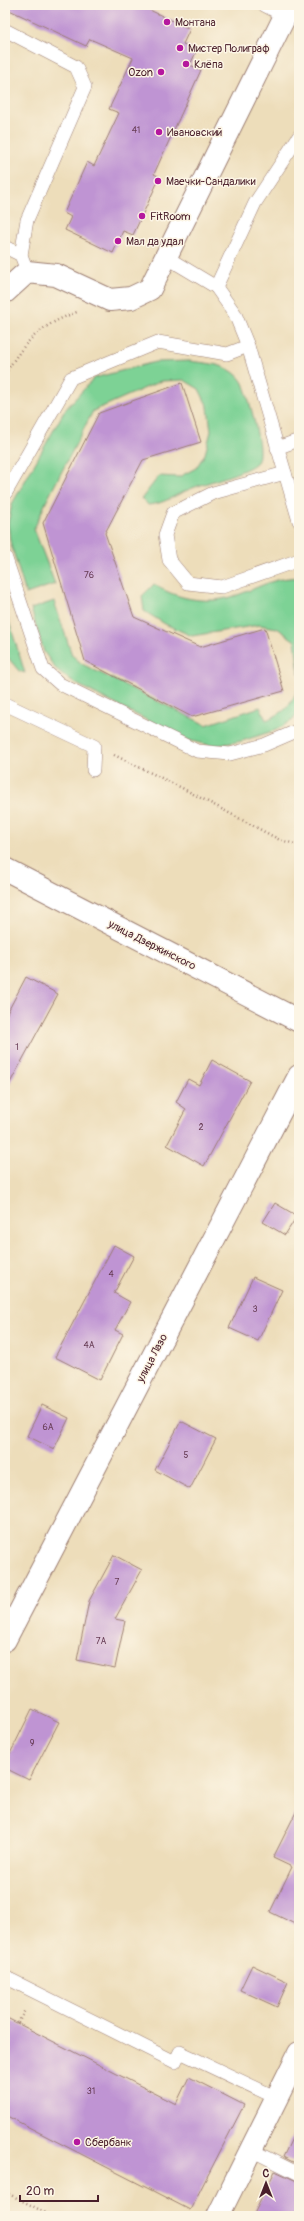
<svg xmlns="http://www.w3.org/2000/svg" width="304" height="2221" font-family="Pangolin,sans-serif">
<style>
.green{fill:#7dd295;stroke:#647860}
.building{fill:#bf94d3}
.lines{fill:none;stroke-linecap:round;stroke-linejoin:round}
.service-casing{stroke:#9c7e72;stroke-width:14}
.minor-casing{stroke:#9c7e72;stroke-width:24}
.path{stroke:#9c7e72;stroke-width:2.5;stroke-dasharray:1 3;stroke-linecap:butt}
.service{stroke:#fff;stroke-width:13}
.minor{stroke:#fff;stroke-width:22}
.poi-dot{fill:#b5179e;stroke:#fcf5e5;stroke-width:1.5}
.labels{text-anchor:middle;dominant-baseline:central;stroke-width:3;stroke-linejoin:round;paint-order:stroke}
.number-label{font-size:9px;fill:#673c55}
.poi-label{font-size:11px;fill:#4a1f2b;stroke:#fcf5e5;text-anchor:start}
.street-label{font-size:11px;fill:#4a1f2b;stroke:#fcf5e5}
</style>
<rect width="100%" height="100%" fill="#fcf5e5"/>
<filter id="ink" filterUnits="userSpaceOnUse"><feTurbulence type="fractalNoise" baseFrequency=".025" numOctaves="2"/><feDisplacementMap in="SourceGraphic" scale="8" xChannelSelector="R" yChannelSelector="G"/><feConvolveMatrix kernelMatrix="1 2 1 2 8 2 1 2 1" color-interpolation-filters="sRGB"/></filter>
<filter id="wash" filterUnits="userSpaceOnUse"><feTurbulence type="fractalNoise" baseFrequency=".012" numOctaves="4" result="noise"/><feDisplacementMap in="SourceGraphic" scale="16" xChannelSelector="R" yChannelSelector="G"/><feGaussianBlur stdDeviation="0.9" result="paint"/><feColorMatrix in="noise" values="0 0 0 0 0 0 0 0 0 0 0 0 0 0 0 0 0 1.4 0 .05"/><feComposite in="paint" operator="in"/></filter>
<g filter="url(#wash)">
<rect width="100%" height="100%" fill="#edddba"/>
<!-- green -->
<g class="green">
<path d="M189 361C202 363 221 363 233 372 236 374 241 379 243 383 248 395 265 452 257 462 249 472 204 483 190 489 175 495 164 504 148 505L142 498 159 476 179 477 196 468 205 454 211 431 208 407 199 389 184 380 161 381 93 411 46 502 34 529 55 584 26 594 10 541 8 523 12 504 65 410 94 378 155 362Z"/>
<path d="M299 577V674L295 641 277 628 259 625 192 636 165 624 144 611 142 596 154 584C172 597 199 603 222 599 241 596 259 585 277 580 284 578 292 578 299 577Z"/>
<path d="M54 601 72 655 82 664 206 725 260 707 266 720C286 712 291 706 299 685V710L293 720 276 730 242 741 214 746 187 740 109 701 71 681 55 668 44 652 31 609Z"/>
<path d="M6 612 25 673 19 671 5 654Z"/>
</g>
<g id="blocks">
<!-- building -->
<g class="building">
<path d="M5 5H139L190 29 183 44 197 50 190 65 201 70 154 174 160 177 133 235 123 231 113 253 65 230 71 217 64 213 87 162 94 166 119 113 109 109 133 58 90 39 86 46 5 8Z"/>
<path d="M182 383 201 442 143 460 105 533 134 617 200 647 265 628 284 691 192 717 85 661 43 523 99 413Z"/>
<path d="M26 977 58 994 5 1092V1017Z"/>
<path d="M212 1060 250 1081 204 1166 167 1145 186 1109 176 1102 188 1079 199 1085Z"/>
<path d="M275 1203 297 1216 285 1235 263 1222Z"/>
<path d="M114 1245 134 1256 114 1293 130 1302 115 1330 123 1334 100 1380 55 1357Z"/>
<path d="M253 1277 282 1290 258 1341 229 1328Z"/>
<path d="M42 1405 69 1418 54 1449 27 1436Z"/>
<path d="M181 1421 216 1439 190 1489 155 1470Z"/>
<path d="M114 1555 142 1570 115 1619 125 1621 115 1668 77 1660 89 1601Z"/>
<path d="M32 1709 59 1722 29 1780 5 1768V1764Z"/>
<path d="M299 1806V1926L270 1912 292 1867 273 1858Z"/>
<path d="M252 1965 288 1982 277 2007 240 1990Z"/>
<path d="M5 2017 176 2104 189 2077 244 2105 190 2210 5 2115Z"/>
<path d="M299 2124V2165L283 2157Z"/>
<path d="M275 2171 299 2182V2216H253Z"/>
</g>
</g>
</g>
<g filter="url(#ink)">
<use href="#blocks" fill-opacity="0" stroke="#9c7e72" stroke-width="1"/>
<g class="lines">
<!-- service casing -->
<g class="service-casing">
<g id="service">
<path d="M264 5 285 16"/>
<path d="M5 30 76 67 85 87 27 220 21 255"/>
<path d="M5 247 21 255 24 263"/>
<path d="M166 257 216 287 235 314 248 346 299 521"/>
<path d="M216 287 255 203 299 136"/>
<path d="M277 448 299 440"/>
<path d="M285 473 213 493 173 513 165 535 169 560 188 583 222 587 299 560"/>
<path d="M5 494 71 378 158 342 227 354 248 346"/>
<path d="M5 556 43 669 60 684 197 751 230 754 264 745 299 730"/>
<path d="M5 704 94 746 93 770"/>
<path d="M5 1977 175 2062 180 2052 277 2098"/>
<path d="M251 2150 299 2174"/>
</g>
</g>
<!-- minor casing -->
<g class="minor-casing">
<g id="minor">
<path d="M5 292 27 272 56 275 110 300 131 298 150 289 285 16 293 5"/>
<path d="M5 869 299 1021"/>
<path d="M5 1640 299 1076"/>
<path d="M218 2216 299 2053"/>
</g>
</g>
<!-- path -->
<g class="path">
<path d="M5 374C26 340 39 326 77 312"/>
<path d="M114 755 182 788 280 840 299 845"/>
<path d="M18 2023 25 2010"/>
<path d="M5 2192 52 2216"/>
</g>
<!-- service -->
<use href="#service" class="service"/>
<!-- minor -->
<use href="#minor" class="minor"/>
</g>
</g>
<!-- markers -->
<g class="poi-dot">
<circle cx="167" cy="22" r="4"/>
<circle cx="180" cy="48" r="4"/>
<circle cx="186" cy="64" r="4"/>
<circle cx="161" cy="72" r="4"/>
<circle cx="159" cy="132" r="4"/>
<circle cx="158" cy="181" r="4"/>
<circle cx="142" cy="216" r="4"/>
<circle cx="118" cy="241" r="4"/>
<circle cx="77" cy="2142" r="4"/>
</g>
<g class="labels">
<!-- number labels -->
<g class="number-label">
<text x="136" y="130">41</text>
<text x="89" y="575">76</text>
<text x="17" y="1047">1</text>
<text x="201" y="1127">2</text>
<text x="111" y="1274">4</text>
<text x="255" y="1309">3</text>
<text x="89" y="1345">4А</text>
<text x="48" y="1427">6А</text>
<text x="186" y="1455">5</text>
<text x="117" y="1582">7</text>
<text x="101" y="1641">7А</text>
<text x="32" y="1743">9</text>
<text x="91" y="2091">31</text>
</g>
<!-- poi labels -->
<g class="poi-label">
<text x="175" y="22">Монтана</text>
<text x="188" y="48">Мистер Полиграф</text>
<text x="194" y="64">Клёпа</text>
<text x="153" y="72" text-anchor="end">Ozon</text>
<text x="167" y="132">Ивановский</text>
<text x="166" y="181">Маечки-Сандалики</text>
<text x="150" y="216">FitRoom</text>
<text x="126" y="241">Мал да удал</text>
<text x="85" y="2142">Сбербанк</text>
</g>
<!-- street labels -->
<g class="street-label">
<text transform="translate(152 945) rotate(27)">улица Дзержинского</text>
<text transform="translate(152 1358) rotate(-62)">улица Лазо</text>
</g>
</g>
<!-- margin -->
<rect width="304" height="2221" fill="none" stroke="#fcf5e5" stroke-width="20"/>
<!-- north arrow -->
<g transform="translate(266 2183)" stroke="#fcf5e5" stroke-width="3" paint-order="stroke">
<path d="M0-3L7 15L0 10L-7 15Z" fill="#4a1f2b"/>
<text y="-6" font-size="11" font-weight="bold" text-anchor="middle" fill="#4a1f2b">С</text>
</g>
<!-- scale -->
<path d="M20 2195v6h78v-6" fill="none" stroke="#4a1f2b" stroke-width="2"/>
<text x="26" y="2195" font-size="12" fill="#4a1f2b" stroke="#fcf5e5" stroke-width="3" paint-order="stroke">20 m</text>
</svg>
